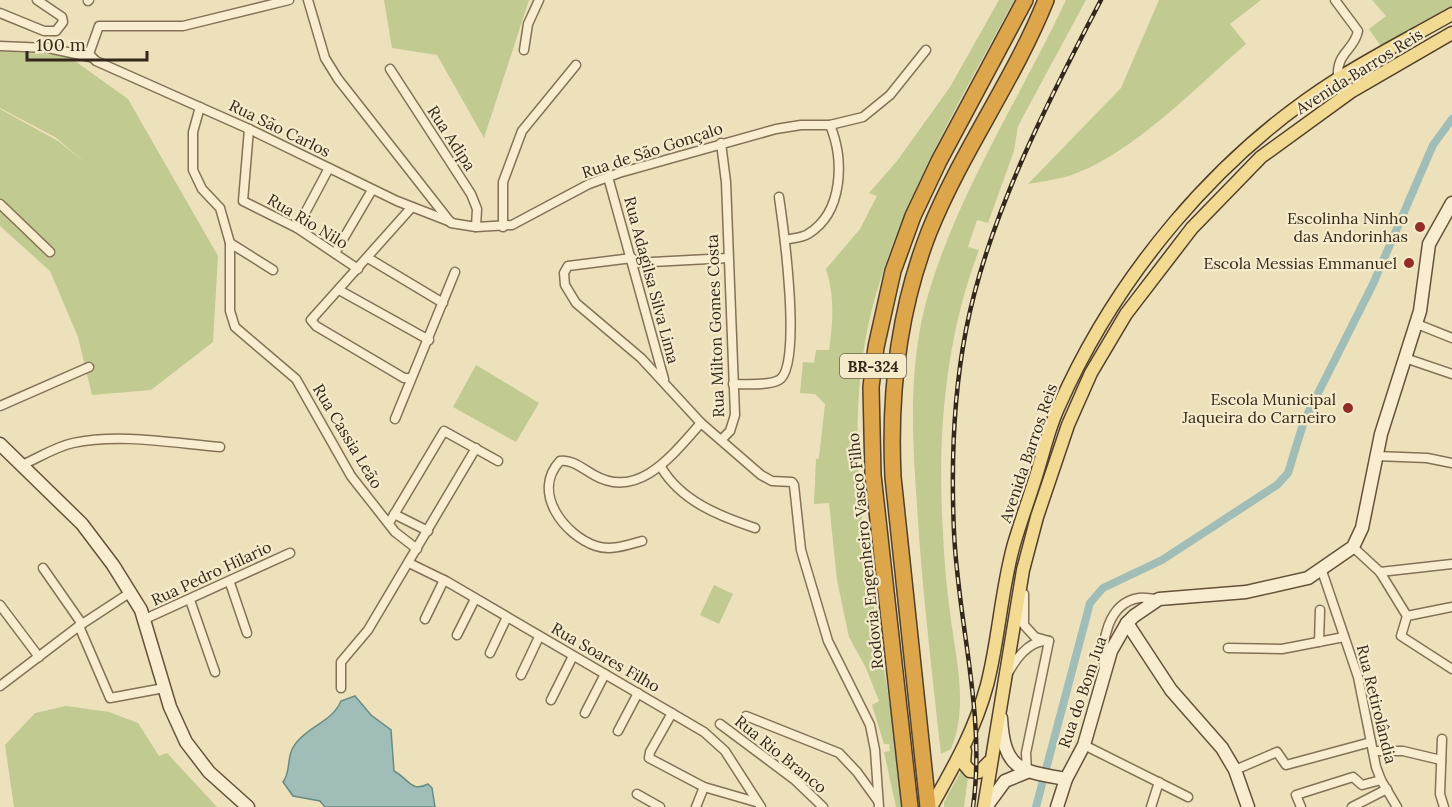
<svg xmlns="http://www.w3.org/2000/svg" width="1452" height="807" font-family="Lora,serif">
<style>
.green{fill:#c0ca91}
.water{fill:#a0beb7;stroke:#688b84;stroke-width:1.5}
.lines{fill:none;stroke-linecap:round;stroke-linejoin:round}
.canal{stroke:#a0beb7;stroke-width:8}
.street-casing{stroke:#847156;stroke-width:11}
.secondary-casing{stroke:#655239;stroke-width:15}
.primary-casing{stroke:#513f2b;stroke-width:15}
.highway-casing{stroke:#513f2b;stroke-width:18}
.street{stroke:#f8eecf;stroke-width:8}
.secondary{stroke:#f8eecf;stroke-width:12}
.primary{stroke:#f2da92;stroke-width:12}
.highway{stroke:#dea64b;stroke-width:15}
.rail-casing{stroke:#33281b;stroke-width:4.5}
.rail{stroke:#f5ebcb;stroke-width:2;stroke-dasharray:7;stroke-linecap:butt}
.poi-dot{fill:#922c27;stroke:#f5ebcb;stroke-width:2}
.labels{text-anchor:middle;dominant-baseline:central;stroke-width:4.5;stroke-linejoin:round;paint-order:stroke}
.shield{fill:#f5ebcb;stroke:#6d6250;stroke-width:1.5}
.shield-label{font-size:15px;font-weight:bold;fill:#33281b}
.street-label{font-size:16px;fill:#33281b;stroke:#f5ebcb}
.poi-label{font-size:16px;fill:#33281b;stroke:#f5ebcb;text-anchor:end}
</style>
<rect width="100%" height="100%" fill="#ede1bc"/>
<!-- green -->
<g class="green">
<path d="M384 0H529L484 138 437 55 392 48Z"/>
<path d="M999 0H1014C961 100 899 202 871 313 842 433 866 562 886 681 893 723 897 765 903 807H896L884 752 890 751 889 744H884L872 705 879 701 866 668 849 637 837 580 829 503 814 504 816 459 819 458 825 404 815 394 800 393 803 362 814 363 816 350H829C833 322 835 297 826 269L860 229 877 196 869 193 897 161 950 87Z"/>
<path d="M1066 0H1086L1018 126 1014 151 988 223 977 220 968 247 979 250C945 339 937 437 943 533 944 557 946 581 949 605 954 652 970 703 951 749L941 754C932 672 922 589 917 506 912 435 908 365 928 295 959 190 1020 98 1066 0Z"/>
<path d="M1159 0H1261L1230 24 1246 44C1196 87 1128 159 1065 177 1053 180 1040 182 1028 184L1121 88Z"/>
<path d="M1372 0H1452V8L1382 48 1369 29 1386 16Z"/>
<path d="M0 51 68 56 128 99 218 256 213 342 151 390 92 395 78 337 50 271 0 226V109L58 141 87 164 55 137 0 108Z"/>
<path d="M476 365 539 403 516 442 453 407Z"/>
<path d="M714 585 733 594 719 624 700 615Z"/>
<path d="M66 706 109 712 138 723 159 756 167 753 217 807H14L5 745 35 713Z"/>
<path d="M961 771 968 777 964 807H944V802Z"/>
</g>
<!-- water -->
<path class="water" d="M355 696 371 715 391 730 394 771C408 778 411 793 428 784L432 788 435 807H325L320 801 293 796 283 782C292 770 285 757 296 743 310 725 332 722 341 701Z"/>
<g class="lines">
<!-- canal -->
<path class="canal" d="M1036 807 1090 603 1103 588 1162 560 1277 485 1288 473 1304 421 1373 284 1433 145 1452 119"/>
<!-- street casing -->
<g class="street-casing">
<g id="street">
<path d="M289 0 183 26H99L89 54 96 61 249 129 397 201 451 222"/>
<path d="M308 0 325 58 338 79 451 223 476 227 512 225 589 184 619 173 776 129 801 125H830L863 117 890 95 926 50"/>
<path d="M1335 0 1358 31C1354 51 1336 52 1338 78"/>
<path d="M88 1 89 0"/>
<path d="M0 13 44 31H56L63 22 62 17 37 0"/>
<path d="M0 46 48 48 90 57"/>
<path d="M524 50 528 24 539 0"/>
<path d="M390 69 471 194 477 209 476 227"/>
<path d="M200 107 193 132V170L202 189 220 208 230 243 273 270"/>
<path d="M249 129 243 201 297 228 358 269"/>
<path d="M721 143 726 182 735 415 730 431 722 439"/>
<path d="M608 177 664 379"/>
<path d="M0 204 50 252"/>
<path d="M503 227V182L522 131 576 65"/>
<path d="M297 228 329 168"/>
<path d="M785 240C792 238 802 238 808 234 844 212 844 159 830 125"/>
<path d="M230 243V311L235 327 296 379 351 476 395 532 417 549"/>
<path d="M335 253 372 190"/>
<path d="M368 258 443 303"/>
<path d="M632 258 568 266 564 273 565 285 576 303 641 358 701 423 761 475 772 481 792 482 794 485 801 550 828 641 870 725 875 750 879 807"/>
<path d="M633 263 728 258"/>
<path d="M339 290 429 340"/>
<path d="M1417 324 1452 338"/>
<path d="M1405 358 1452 374"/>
<path d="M410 378H404L316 326 311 320 411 208"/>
<path d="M733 384C746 384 768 386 779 380 803 367 783 224 779 197"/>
<path d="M0 406 89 367"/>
<path d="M395 419 455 272"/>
<path d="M1376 456 1427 458 1452 463"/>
<path d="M22 465C38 458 55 447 73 443 120 433 172 443 220 447"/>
<path d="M661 467C681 501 719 516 755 528"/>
<path d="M394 514 428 531"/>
<path d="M389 523 444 431 498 461"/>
<path d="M642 541C627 545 611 551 596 546 564 535 531 492 560 461 572 459 583 469 594 475 639 501 674 453 701 423"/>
<path d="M1353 547 1380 572 1407 616 1401 636 1452 669"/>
<path d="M409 563 446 581 704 732 725 751 761 807"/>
<path d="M43 568 82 624"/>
<path d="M1322 571 1358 677 1376 767 1381 780 1397 807"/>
<path d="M1380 572 1452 564"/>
<path d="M230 583 247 633"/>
<path d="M1024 594V625L1035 637 1049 641"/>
<path d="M190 600 215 672"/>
<path d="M0 605 39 657"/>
<path d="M1407 616 1452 607"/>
<path d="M145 619 290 553"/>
<path d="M425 619 444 580"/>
<path d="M79 626 110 698 164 688"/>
<path d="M457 635 475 599"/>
<path d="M1319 642 1320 610"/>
<path d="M1228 648 1282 649 1344 637"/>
<path d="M490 653 507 617"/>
<path d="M1104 669C1101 643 1107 603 1139 598 1145 597 1153 599 1159 599"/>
<path d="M1008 673C1016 659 1027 643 1044 641"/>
<path d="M521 675 539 637"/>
<path d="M0 686 79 626 131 592"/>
<path d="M341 688V662L368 630 476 448"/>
<path d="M551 700 573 656"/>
<path d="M585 713 605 674"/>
<path d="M672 713 650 752 649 758 704 787 756 802"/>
<path d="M746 716 839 753 857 772 878 801"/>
<path d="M720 724 795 780 823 807"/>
<path d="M618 731 638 693"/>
<path d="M1442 739 1440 794 1444 807"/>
<path d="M1084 745 1188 797"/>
<path d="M1373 751H1403L1441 760"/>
<path d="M1235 770 1277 752 1286 765 1371 742"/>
<path d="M1027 772 1026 753 1049 641"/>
<path d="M637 794 660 807"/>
<path d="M696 807 704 787"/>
<path d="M1151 807 1159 782"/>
<path d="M1301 807 1296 795 1353 777 1362 785 1381 780"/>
<path d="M1352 807 1387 789"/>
</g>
</g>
<!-- secondary casing -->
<g class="secondary-casing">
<g id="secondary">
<path d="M0 444 82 524 113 565 141 610 170 707 186 742 209 772 248 807"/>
<path d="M1127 623 1171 690 1222 748 1235 770 1248 807"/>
<path d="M1001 718C1004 770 1020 771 1066 779"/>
<path d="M986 807 1005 781 1027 772"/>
<path d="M1057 807 1066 779 1084 745 1111 651 1127 623 1134 616 1159 599 1246 592 1308 578 1353 547 1362 528 1381 434 1420 311 1429 244 1452 203"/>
</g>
</g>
<!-- primary casing -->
<g class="primary-casing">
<g id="primary">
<path d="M965 751 964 764 970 771 979 772 989 762"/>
<path d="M931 807C953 768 975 730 987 685 999 639 1001 590 1014 544 1021 520 1030 496 1037 473 1044 451 1049 427 1059 406 1117 275 1217 155 1339 78 1376 55 1415 35 1452 14"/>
<path d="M984 807 1023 570 1037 517 1068 425 1091 373 1126 314 1192 228 1261 157 1352 91 1452 33"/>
</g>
</g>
<!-- highway casing -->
<g class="highway-casing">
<g id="highway">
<path d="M910 807 873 475 871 387 876 347 893 271 913 216 939 161 1025 0"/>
<path d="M928 807 893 477C889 393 898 311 929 232 961 152 1014 80 1046 0"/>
</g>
</g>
<!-- street -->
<use href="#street" class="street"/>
<!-- secondary -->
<use href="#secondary" class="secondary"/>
<!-- primary -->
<use href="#primary" class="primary"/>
<!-- highway -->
<use href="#highway" class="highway"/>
<!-- rail casing -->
<g class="rail-casing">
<path id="rail" d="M973 807C986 715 958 624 954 532 951 464 953 397 966 330 988 217 1048 101 1101 0"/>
</g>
<!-- rail -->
<use href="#rail" class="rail"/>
</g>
<!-- markers -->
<g class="poi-dot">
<circle cx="1420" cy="227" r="6"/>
<circle cx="1409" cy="263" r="6"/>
<circle cx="1348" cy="408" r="6"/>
</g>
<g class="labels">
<!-- shield labels -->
<rect class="shield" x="840" y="354" width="66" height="24" rx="4.5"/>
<g class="shield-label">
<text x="873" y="366">BR-324</text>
</g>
<!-- street labels -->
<g class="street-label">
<text transform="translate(1359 71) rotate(-32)">Avenida Barros Reis</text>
<text transform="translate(280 128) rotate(26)">Rua São Carlos</text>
<text transform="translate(452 138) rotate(57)">Rua Adipa</text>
<text transform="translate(652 150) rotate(-18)">Rua de São Gonçalo</text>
<text transform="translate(308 221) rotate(31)">Rua Rio Nilo</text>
<text transform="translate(652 280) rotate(75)">Rua Adagilsa Silva Lima</text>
<text transform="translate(715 326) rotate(-92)">Rua Milton Gomes Costa</text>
<text transform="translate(348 436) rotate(59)">Rua Cassia Leão</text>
<text transform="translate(1028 453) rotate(-71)">Avenida Barros Reis</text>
<text transform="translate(865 551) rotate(-96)">Rodovia Engenheiro Vasco Filho</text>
<text transform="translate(211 573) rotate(-25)">Rua Pedro Hilario</text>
<text transform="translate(606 657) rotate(30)">Rua Soares Filho</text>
<text transform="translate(1082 692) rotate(-71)">Rua do Bom Jua</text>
<text transform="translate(1377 704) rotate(76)">Rua Retirolândia</text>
<text transform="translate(781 754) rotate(39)">Rua Rio Branco</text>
</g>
<!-- poi labels -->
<g class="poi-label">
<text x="1408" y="218">Escolinha Ninho<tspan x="1408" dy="18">das Andorinhas</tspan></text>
<text x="1397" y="263">Escola Messias Emmanuel</text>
<text x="1336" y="399">Escola Municipal<tspan x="1336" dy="18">Jaqueira do Carneiro</tspan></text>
</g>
</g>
<!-- scale -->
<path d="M27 51v9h120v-9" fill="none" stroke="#33281b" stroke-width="3"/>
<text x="36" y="51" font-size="18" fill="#33281b" stroke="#f5ebcb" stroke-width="4.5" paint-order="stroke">100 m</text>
</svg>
